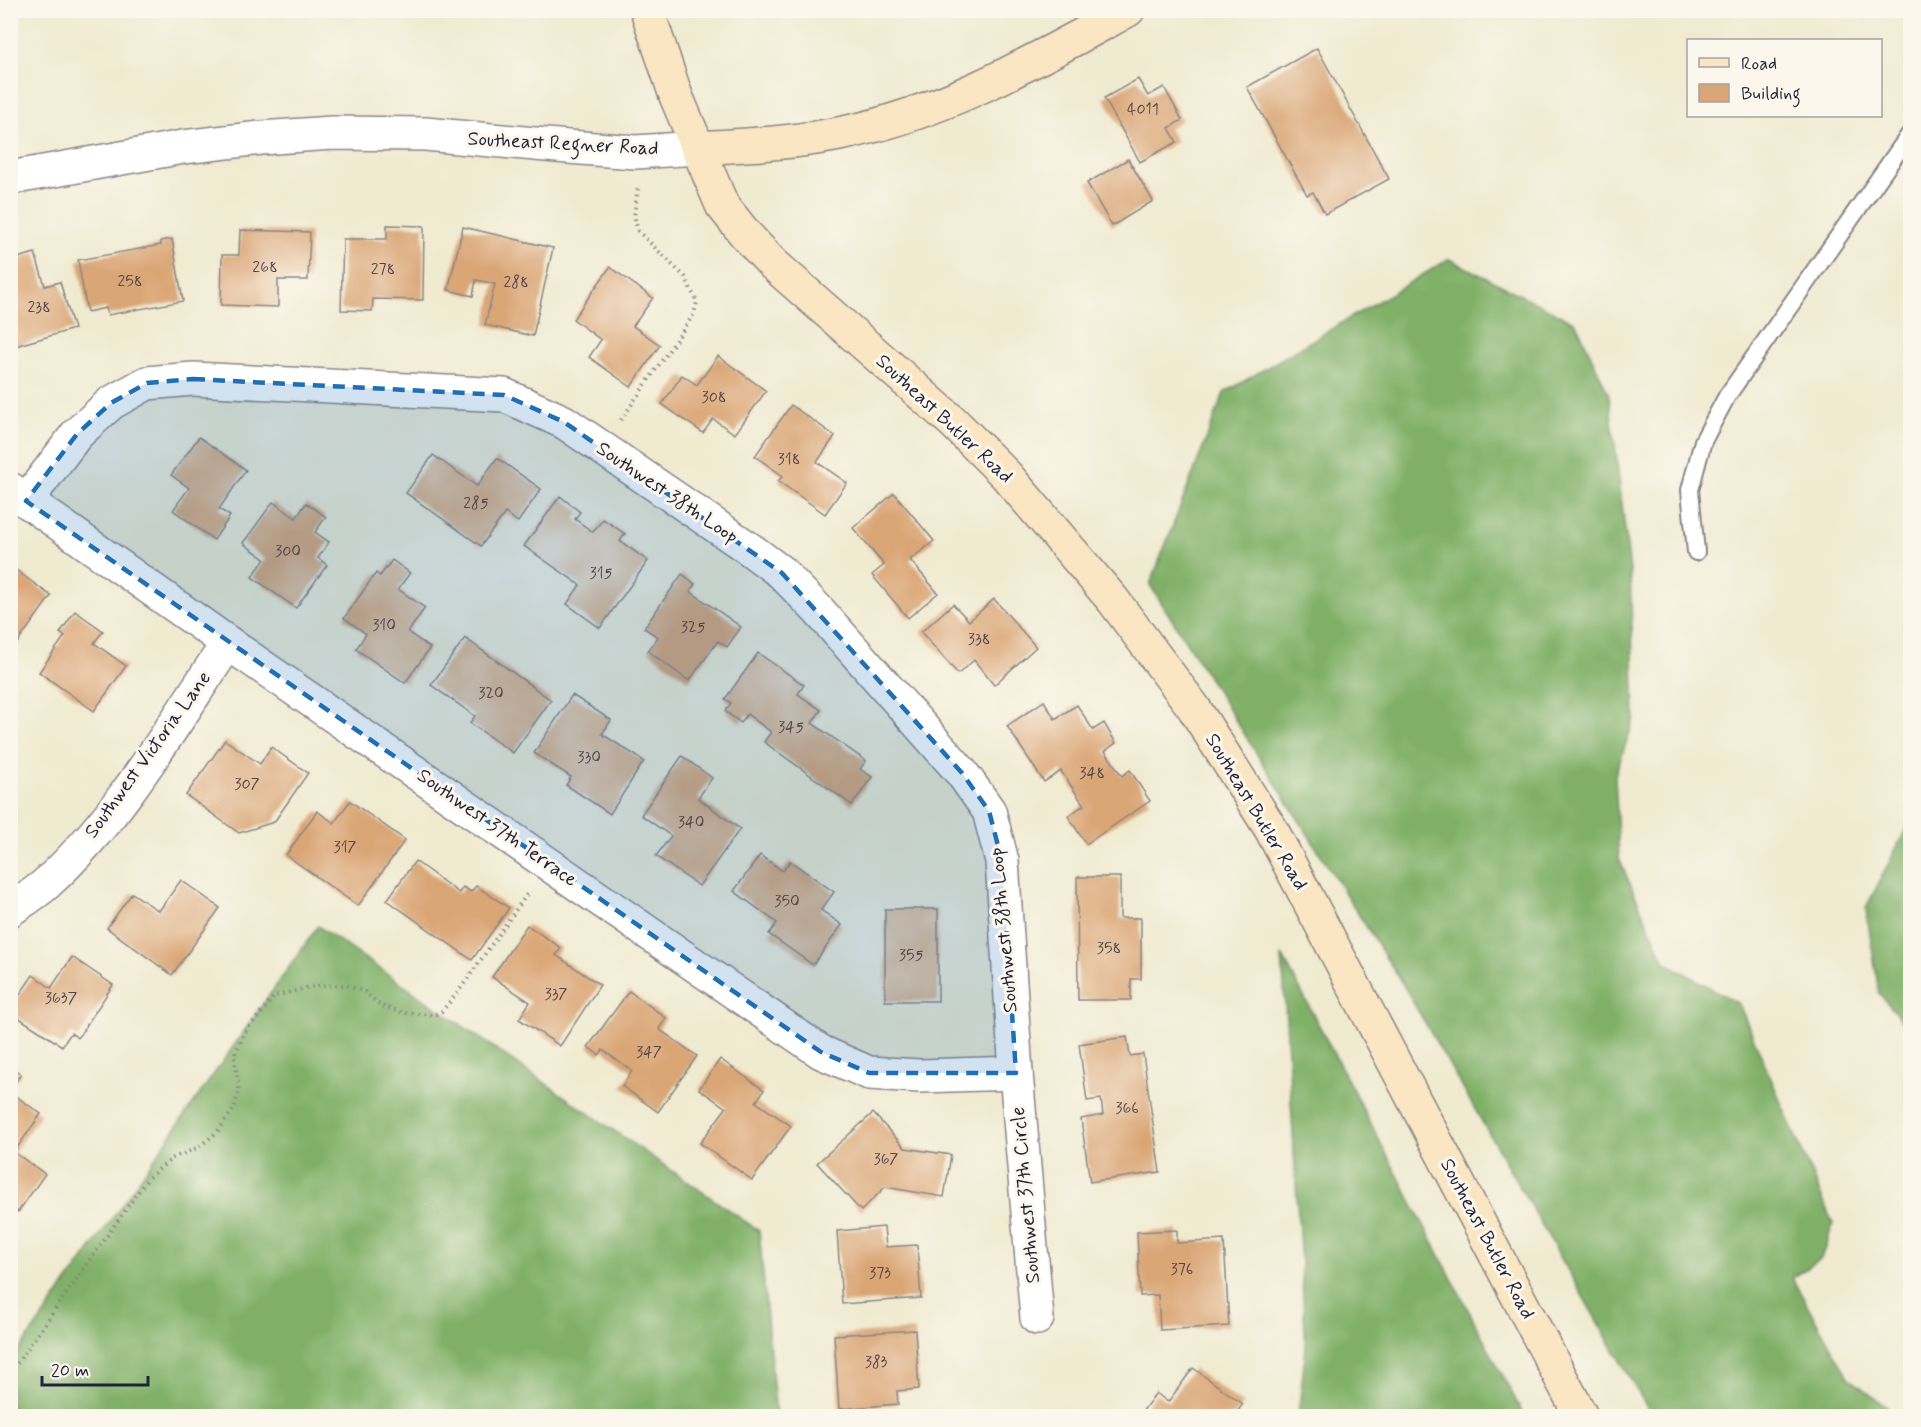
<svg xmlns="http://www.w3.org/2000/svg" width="1921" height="1427" font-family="Mynerve,sans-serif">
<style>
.forest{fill:#80b068;stroke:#516952;stroke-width:1.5}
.building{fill:#daa676}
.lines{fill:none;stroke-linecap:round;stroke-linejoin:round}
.service-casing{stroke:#898686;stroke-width:20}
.minor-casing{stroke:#898686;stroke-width:36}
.tertiary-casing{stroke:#898686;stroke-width:36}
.secondary-casing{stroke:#898686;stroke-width:36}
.path{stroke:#898686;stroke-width:4;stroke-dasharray:1.5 4.5;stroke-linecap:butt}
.service{stroke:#fff;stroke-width:16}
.minor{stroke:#fff;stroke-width:33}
.tertiary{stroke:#fff;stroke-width:33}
.secondary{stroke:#fbe6c4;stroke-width:33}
.marked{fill:#1f6fb2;fill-opacity:0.2;stroke:#1f6fb2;stroke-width:4.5;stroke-dasharray:12 8;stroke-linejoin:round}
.labels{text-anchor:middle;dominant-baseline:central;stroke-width:6;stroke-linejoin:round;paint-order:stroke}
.number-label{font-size:16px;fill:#50434a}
.street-label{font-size:20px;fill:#22223b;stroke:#fbf7ec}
</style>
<rect width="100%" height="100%" fill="#fbf7ec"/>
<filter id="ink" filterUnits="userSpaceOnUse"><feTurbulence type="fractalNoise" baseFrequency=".0167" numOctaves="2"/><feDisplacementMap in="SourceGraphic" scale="12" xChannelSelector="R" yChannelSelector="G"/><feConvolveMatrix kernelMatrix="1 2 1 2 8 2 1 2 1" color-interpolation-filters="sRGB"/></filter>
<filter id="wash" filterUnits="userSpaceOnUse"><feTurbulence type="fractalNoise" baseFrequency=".008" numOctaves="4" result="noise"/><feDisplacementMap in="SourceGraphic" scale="24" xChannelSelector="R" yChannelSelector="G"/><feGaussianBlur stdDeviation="1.35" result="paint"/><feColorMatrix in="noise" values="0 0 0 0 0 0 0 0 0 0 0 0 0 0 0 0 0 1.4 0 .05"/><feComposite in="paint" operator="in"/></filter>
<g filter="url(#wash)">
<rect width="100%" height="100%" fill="#f0ead0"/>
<!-- forest -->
<g class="forest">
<path d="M1449 259 1576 323 1609 395 1630 571 1635 718 1615 775 1619 859 1665 962 1739 1004 1833 1224 1821 1259 1792 1278 1848 1377 1898 1416H1652L1402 983 1150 585 1224 393Z"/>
<path d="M1910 821V1031L1879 993 1866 908Z"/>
<path d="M318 926 759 1231 776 1416H11V1362Z"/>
<path d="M1282 955 1524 1416H1298L1306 1347Z"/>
</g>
<g id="blocks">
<!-- building -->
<g class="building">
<path d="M1317 48 1389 179 1325 214 1313 192 1307 195 1247 87Z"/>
<path d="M1138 79 1148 96 1164 87 1182 120 1169 128 1177 142 1140 162 1104 98Z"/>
<path d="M1128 159 1153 201 1112 226 1087 183Z"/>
<path d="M387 225 424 226 423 300 373 299 372 311 341 310 343 239H387Z"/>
<path d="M463 227 553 248 533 336 485 325 495 284 476 280 473 296 448 290Z"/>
<path d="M240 230 310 232 308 280H278V307L221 305 222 255H239Z"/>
<path d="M172 239 183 301 108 315 106 308 87 312 78 260 161 245 160 241Z"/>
<path d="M35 253 45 286 60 282 74 329 15 346 10 331V260Z"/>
<path d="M610 267 653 298 633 326 660 345 631 387 589 357 601 340 573 319Z"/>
<path d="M718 356 766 391 735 434 713 419 703 433 662 404 682 375 697 385Z"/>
<path d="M791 405 835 436 817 462 847 483 825 514 778 481 783 476 755 456Z"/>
<path d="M199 437 246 470 219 509 230 516 214 540 173 510 189 488 171 475Z"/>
<path d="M433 455 477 486 497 458 541 489 518 522 505 513 481 546 406 493Z"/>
<path d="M894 493 934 541 910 560 938 593 908 618 872 575 884 565 853 528Z"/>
<path d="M560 496 580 512 575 519 593 532 603 519 625 534 620 541 648 561 600 628 567 604 580 585 524 546Z"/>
<path d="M273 502 296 518 306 503 326 517 315 532 329 542 318 558 327 565 296 608 252 577 265 559 243 543Z"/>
<path d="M392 560 410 573 398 589 425 608 408 632 430 648 405 683 356 649 366 634 344 618 376 573 380 576Z"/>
<path d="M16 570 51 596 10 653V578Z"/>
<path d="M682 574 695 584 690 591 741 627 727 647 718 641 689 681 648 651 658 637 644 628Z"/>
<path d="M994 599 1036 647 994 685 974 660 958 674 921 632 953 604 969 621Z"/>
<path d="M75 611 103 631 94 643 126 666 94 711 39 672 65 636 60 633Z"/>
<path d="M465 638 551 700 513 753 470 723 475 716 431 685Z"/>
<path d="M758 653 804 685 798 694 821 710 812 723 866 761 860 769 872 777 852 805 764 742 771 732 747 714 741 723 725 711 731 703 725 699Z"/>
<path d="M572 695 611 720 602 734 644 761 610 814 566 785 571 777 534 753Z"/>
<path d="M1044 701 1055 719 1077 705 1093 730 1104 723 1116 743 1105 751 1122 776 1130 770 1150 801 1086 844 1068 816 1084 805 1061 771 1044 782 1007 726Z"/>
<path d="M225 740 260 764 271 747 308 773 274 822 239 833 186 795Z"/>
<path d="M682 756 712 778 698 798 740 829 699 886 656 856 671 836 641 815Z"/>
<path d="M350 801 405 840 358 906 286 855 317 811 334 823Z"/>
<path d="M760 855 783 871 790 861 834 892 821 910 842 925 813 965 769 934 777 923 734 891Z"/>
<path d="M415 861 459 893 463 887 471 892 476 886 509 908 472 960 387 900Z"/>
<path d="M1077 877H1120V918H1141V979H1131V1000H1078Z"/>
<path d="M181 880 220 908 172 975 107 928 132 893 159 911Z"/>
<rect x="885" y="909" width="53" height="92"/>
<path d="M527 925 561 948 556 955 600 985 560 1046 519 1019 530 1002 492 977Z"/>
<path d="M72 957 113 985 78 1038 71 1033 62 1046 10 1012V1009L33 975 51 988Z"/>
<path d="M629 991 666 1018 659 1029 697 1056 658 1112 622 1086 632 1071 603 1050 599 1055 588 1047Z"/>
<path d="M1127 1037 1130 1056 1143 1054 1160 1172 1090 1182 1081 1119 1103 1115 1101 1099 1087 1101 1079 1044Z"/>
<path d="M720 1059 764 1090 756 1102 791 1126 752 1180 700 1143 726 1108 699 1089Z"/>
<path d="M10 1066 21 1074 10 1089Z"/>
<path d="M10 1092 41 1114 14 1152 45 1174 18 1212 10 1207Z"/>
<path d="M873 1113 905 1148 951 1155 944 1197 885 1187 861 1211 817 1163Z"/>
<path d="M884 1227 886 1247 917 1245 921 1298 842 1304 837 1231Z"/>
<path d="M1177 1230V1243L1224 1240 1229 1326 1160 1330 1158 1295 1140 1296 1137 1232Z"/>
<path d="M915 1330 919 1389 897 1391 898 1404 839 1409 834 1335Z"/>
<path d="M1193 1368 1243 1404 1234 1416H1139L1156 1393 1168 1402Z"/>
</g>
</g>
</g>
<g filter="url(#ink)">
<use href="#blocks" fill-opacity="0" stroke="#898686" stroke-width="1.5"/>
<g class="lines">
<!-- service casing -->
<g class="service-casing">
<path id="service" d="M1696 552 1690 490 1703 441 1727 396 1910 134"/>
</g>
<!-- minor casing -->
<g class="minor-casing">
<g id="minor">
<path d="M10 489 228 643 821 1052 869 1073 920 1076 1016 1073"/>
<path d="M26 501 77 434 111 403 147 383 193 379 504 395 564 422 751 550 782 573 819 611 962 773 989 811 1002 861 1016 1073 1037 1318"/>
<path d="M10 910C23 901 36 893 47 883 120 817 173 724 228 643"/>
</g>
</g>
<!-- tertiary casing -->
<g class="tertiary-casing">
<path id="tertiary" d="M10 178 183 147 261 138 332 133 425 134 568 147 635 152 698 148"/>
</g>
<!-- secondary casing -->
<g class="secondary-casing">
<g id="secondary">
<path d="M647 10 676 96 722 205 746 235 772 263 953 422 1006 475 1113 600 1194 708 1271 829 1581 1416"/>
<path d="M698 148C747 145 795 143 844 133 946 112 1038 59 1128 10"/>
</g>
</g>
<!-- path -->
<g class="path">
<path d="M621 420 694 314 697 302 685 277 638 231 634 216 638 187"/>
<path d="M10 1373 148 1178 173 1158 199 1147 217 1132 234 1109 239 1089 234 1056 244 1033 275 996 314 986 345 985 365 992 381 1006 404 1013 434 1015 442 1011 459 991 529 891"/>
</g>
<!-- service -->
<use href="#service" class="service"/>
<!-- minor -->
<use href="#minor" class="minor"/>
<!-- tertiary -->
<use href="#tertiary" class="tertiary"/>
<!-- secondary -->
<use href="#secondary" class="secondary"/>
</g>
</g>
<!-- marked area -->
<path class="marked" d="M193 379 504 395 564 422 782 573 962 773 989 811 1002 861 1016 1073H869L821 1052 26 501 77 434 111 403 147 383Z"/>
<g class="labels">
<!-- number labels -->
<g class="number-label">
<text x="1143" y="109">4011</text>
<text x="265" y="267">268</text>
<text x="383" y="269">278</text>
<text x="130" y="281">258</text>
<text x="516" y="282">288</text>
<text x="39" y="307">238</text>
<text x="714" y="397">308</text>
<text x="789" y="459">318</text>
<text x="476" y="503">285</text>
<text x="288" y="551">300</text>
<text x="601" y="573">315</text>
<text x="384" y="625">310</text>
<text x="693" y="627">325</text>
<text x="979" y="639">338</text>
<text x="491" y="693">320</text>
<text x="791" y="727">345</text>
<text x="589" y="757">330</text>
<text x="1092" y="773">348</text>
<text x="247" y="784">307</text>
<text x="691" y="822">340</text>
<text x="345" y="847">317</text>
<text x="787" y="901">350</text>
<text x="1109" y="948">358</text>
<text x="911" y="955">355</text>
<text x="556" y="994">337</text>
<text x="61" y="998">3637</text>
<text x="649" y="1052">347</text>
<text x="1127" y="1108">366</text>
<text x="886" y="1159">367</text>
<text x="1182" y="1269">376</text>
<text x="880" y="1273">373</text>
<text x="876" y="1362">383</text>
</g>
<!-- street labels -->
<g class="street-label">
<text transform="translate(563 144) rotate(3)">Southeast Regner Road</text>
<text transform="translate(944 419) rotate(43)">Southeast Butler Road</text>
<text transform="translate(667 493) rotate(34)">Southwest 38th Loop</text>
<text transform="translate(148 755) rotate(-54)">Southwest Victoria Lane</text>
<text transform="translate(1256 812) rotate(59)">Southeast Butler Road</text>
<text transform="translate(497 828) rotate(35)">Southwest 37th Terrace</text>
<text transform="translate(1004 930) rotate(-95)">Southwest 38th Loop</text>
<text transform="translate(1026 1195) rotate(-95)">Southwest 37th Circle</text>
<text transform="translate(1487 1239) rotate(62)">Southeast Butler Road</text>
</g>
</g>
<!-- margin -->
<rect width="1921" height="1427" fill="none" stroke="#fbf7ec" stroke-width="36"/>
<!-- legend -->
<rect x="1687" y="39" width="195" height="78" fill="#fbf7ec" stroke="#a4a2a5" stroke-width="1.5"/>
<rect x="1699" y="58" width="30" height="9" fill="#fbe6c4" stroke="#a4a2a5" stroke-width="1.5"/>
<text x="1741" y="69" font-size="18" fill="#22223b">Road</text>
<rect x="1699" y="84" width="30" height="18" fill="#daa676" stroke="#a4a2a5" stroke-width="1.5"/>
<text x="1741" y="99" font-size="18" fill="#22223b">Building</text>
<!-- scale -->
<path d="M42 1376v9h106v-9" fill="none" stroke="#22223b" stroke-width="3"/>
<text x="51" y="1376" font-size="18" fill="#22223b" stroke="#fbf7ec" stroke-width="4.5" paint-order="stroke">20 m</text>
</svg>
